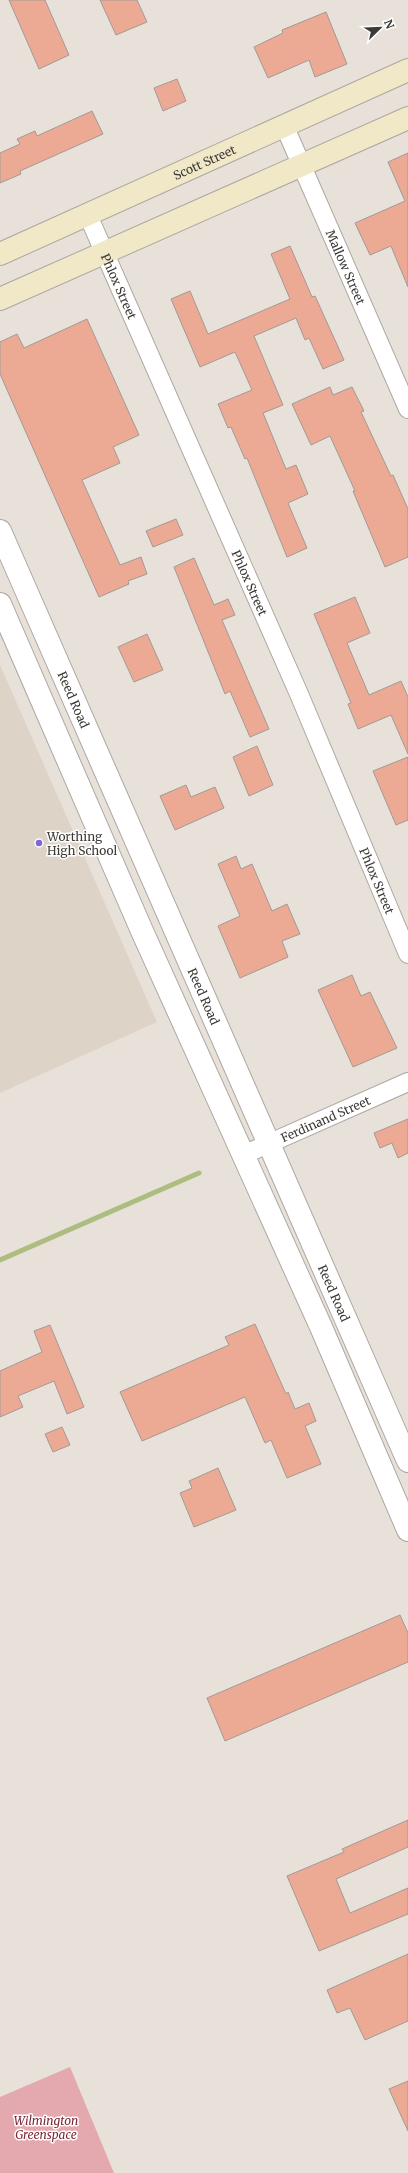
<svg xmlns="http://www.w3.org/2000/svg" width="408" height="2173" font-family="Merriweather,serif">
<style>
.built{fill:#ded3c7}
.green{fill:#e3a9ae}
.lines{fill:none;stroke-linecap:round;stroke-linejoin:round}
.stream{stroke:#adbd80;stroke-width:5}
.building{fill:#ecaa94;stroke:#a29996}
.minor-casing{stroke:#aea7a1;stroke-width:20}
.tertiary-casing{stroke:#aea7a1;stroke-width:24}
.secondary-casing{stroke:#aea7a1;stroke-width:24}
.minor{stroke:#fff;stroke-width:18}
.tertiary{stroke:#fff;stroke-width:22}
.secondary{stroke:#f1e8c8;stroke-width:22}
.poi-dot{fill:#8362dd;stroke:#fff;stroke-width:1.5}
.labels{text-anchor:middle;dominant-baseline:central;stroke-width:3;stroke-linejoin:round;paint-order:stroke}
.street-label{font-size:12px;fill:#3c3a37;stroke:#fff}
.poi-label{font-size:12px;fill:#3c3a37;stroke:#fff;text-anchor:start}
.park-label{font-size:12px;font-style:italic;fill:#7a2837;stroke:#fff}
</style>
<rect width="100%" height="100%" fill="#e8e1da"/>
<!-- built -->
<path class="built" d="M0 665 157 1022 0 1093Z"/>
<!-- green -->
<path class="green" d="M70 2067 114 2173H0V2097Z"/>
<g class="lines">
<!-- stream -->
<path class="stream" d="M0 1260 199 1173"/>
</g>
<!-- building -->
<g class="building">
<path d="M9 0H45L69 55 39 69Z"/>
<path d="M100 0H137L147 22 116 35Z"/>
<path d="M326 12 347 64 315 77 309 60 268 78 254 47 283 33 282 30Z"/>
<path d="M177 79 186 101 163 111 154 88Z"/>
<path d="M92 111 103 134 20 171 21 174 0 183V153L20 144 17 139 35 131 37 136Z"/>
<path d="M408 153V287L391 246 370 255 355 223 405 201 388 162Z"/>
<path d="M290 246 312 297 315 296 344 360 323 369 309 338 305 340 296 318 254 336 283 405 263 413 286 469 296 465 308 494 288 503 307 548 287 557 247 458 245 459 231 427 228 428 218 404 252 390 235 352 200 367 171 299 190 291 208 334 290 299 271 254Z"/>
<path d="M87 319 139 435 113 447 120 463 82 480 120 565 141 557 147 574 128 581 129 584 99 597 0 374V342L17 334 24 348Z"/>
<path d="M330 387 333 395 352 387 364 411 361 412 391 476 393 475 408 509V557L385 567 353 491H355L330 436 311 445 292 404Z"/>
<path d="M176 519 183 535 153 547 146 531Z"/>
<path d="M194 558 214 605 228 599 235 615 222 620 269 729 250 737 230 691 225 694 174 567Z"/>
<path d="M355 597 370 633 347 643 369 695 401 681 408 697V754L391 715 358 729 348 704 351 703 314 614Z"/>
<path d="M147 634 163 670 134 682 118 647Z"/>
<path d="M257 746 273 785 249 796 233 757Z"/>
<path d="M408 757V820L396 825 373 771Z"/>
<path d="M186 785 191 797 215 787 224 808 175 830 160 796Z"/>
<path d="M236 856 241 869 252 864 272 911 287 904 300 934 282 941 288 957 240 978 218 926 240 916 218 864Z"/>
<path d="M352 975 361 996 370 992 397 1048 353 1067 318 990Z"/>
<path d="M408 1119V1153L398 1158 392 1143 380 1148 374 1133Z"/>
<path d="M255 1324 286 1394 288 1392 295 1409 309 1403 316 1421 305 1426 321 1464 287 1478 271 1440 265 1443 245 1397 142 1441 120 1392 229 1345 225 1337Z"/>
<path d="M50 1325 84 1407 67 1414 54 1381 18 1396 23 1407 0 1417V1371L42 1352 34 1331Z"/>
<path d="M62 1427 70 1445 53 1452 45 1434Z"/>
<path d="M218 1468 236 1510 194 1527 180 1493 192 1488 189 1481Z"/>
<path d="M400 1615 408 1633V1662L225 1741 207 1698Z"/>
<path d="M408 1820V1847L336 1879 350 1913 408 1888V1914L319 1951 287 1876 344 1852 342 1849Z"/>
<path d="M408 1954V2021L365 2040 350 2008 337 2013 327 1990Z"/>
<path d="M408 2081V2131L389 2089Z"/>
</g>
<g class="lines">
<!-- minor casing -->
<g class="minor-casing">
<g id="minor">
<path id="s1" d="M284 125 408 409"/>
<path id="s2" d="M87 213 299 694 408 954"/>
<path id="s3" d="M243 1155 408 1082"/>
</g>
</g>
<!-- tertiary casing -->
<g class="tertiary-casing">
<g id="tertiary">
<path id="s4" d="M0 531 408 1461"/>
<path d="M0 604 142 931 321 1327 408 1530"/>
</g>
</g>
<!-- secondary casing -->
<g class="secondary-casing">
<g id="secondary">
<path id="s5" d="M0 254 408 70"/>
<path d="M0 299 408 118"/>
</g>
</g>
<!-- minor -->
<use href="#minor" class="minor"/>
<!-- tertiary -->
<use href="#tertiary" class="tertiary"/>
<!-- secondary -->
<use href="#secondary" class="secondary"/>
</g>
<!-- markers -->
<circle class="poi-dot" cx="39" cy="843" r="4"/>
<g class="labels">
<!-- street labels -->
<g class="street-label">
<text stroke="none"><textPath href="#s5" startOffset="224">Scott Street</textPath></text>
<text stroke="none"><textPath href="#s1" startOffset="155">Mallow Street</textPath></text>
<text stroke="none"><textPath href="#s2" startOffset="80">Phlox Street</textPath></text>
<text stroke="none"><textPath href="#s2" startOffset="404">Phlox Street</textPath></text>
<text stroke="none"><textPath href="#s4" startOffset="184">Reed Road</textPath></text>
<text stroke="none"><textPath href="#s2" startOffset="728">Phlox Street</textPath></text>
<text stroke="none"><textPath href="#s4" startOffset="508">Reed Road</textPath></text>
<text stroke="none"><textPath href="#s3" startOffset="90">Ferdinand Street</textPath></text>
<text stroke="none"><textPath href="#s4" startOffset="832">Reed Road</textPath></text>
</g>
<!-- poi labels -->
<g class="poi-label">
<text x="47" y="836">Worthing<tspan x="47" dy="14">High School</tspan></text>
</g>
<!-- park labels -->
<g class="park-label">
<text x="46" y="2120">Wilmington<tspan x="46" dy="14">Greenspace</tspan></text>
</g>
</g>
<!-- north arrow -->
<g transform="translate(380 28) rotate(67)" stroke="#ffffff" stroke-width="3" paint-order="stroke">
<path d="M0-3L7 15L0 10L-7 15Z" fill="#3c3a37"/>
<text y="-6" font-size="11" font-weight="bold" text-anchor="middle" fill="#3c3a37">N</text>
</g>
</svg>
